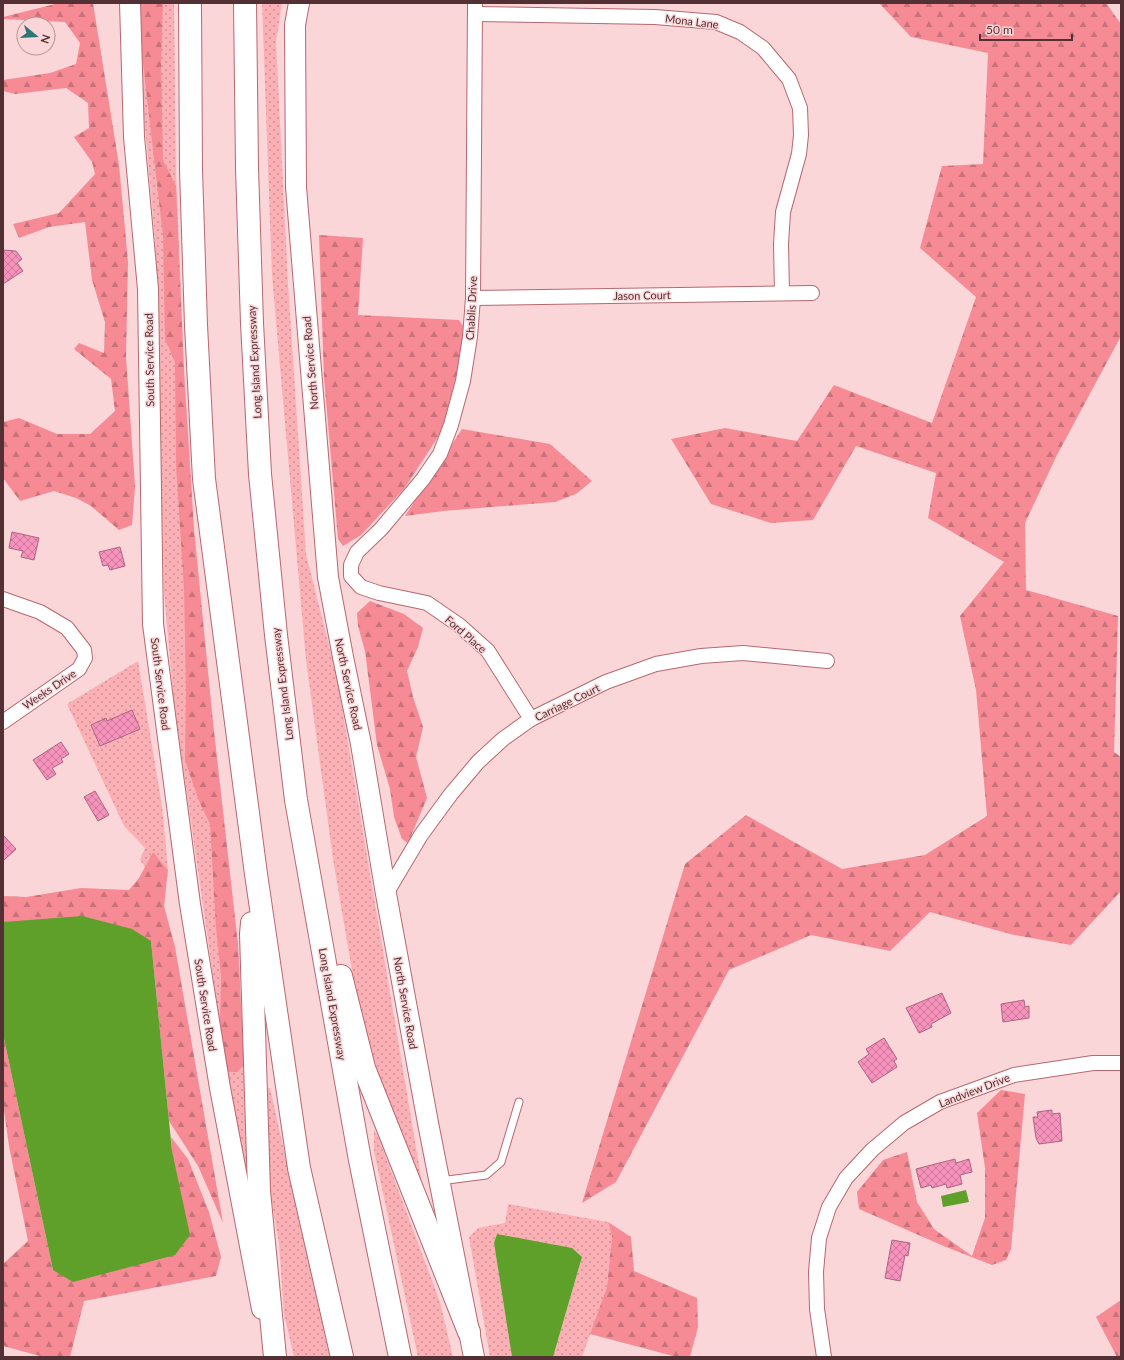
<svg xmlns="http://www.w3.org/2000/svg" width="1124" height="1360" font-family="Lato,sans-serif">
<style>
.grass{fill:url(#grass-dots)}
.forest{fill:url(#forest-firs)}
.water{fill:#5fa02b}
.building{fill:url(#building-cross-hatch);stroke:#ad6582}
.lines{fill:none;stroke-linecap:round;stroke-linejoin:round}
.lane-casing{stroke:#b6686f;stroke-width:9}
.street-casing{stroke:#b6686f;stroke-width:16}
.secondary-casing{stroke:#b6686f;stroke-width:22}
.highway-casing{stroke:#b6686f;stroke-width:24}
.lane{stroke:#fff;stroke-width:7}
.street{stroke:#fff;stroke-width:14}
.secondary{stroke:#fff;stroke-width:20}
.highway{stroke:#fff;stroke-width:22}
.labels{text-anchor:middle;dominant-baseline:central;stroke-width:3;stroke-linejoin:round;paint-order:stroke}
.street-label{font-size:11px;fill:#523033;stroke:#fad6d8}
</style>
<defs>
<pattern id="grass-dots" width="8" height="8" patternUnits="userSpaceOnUse"><rect width="8" height="8" fill="#fbb0b6"/><path d="M2 2h.1M6 6h.1" fill="none" stroke="#ce9095" stroke-width="1.8" stroke-linecap="round"/></pattern>
<pattern id="forest-firs" width="22" height="20" patternUnits="userSpaceOnUse"><rect width="22" height="20" fill="#f68b95"/><path d="M5 1l3.5 6h-7zM16 11l3.5 6h-7z" fill="#ca727a"/></pattern>
<pattern id="building-cross-hatch" width="8" height="8" patternUnits="userSpaceOnUse"><rect width="8" height="8" fill="#f692bb"/><path d="M0 0l8 8M0 8l8-8" fill="none" stroke="#ca7899"/></pattern>
</defs>
<rect width="100%" height="100%" fill="#fad6d8"/>
<!-- grass -->
<g class="grass">
<path d="M134 3H174L176 172 184 371 194 530 213 723 238 945 251 1202 222 1038 174 704 164 592 155 239Z"/>
<path d="M262 3H282L276 42 288 284 306 554 337 677 427 1213 363 1035 333 859 306 660 272 276Z"/>
<path d="M138 661 162 806 168 870 153 852 145 867 140 860 145 848 124 826 67 704Z"/>
<path d="M263 1088H270L330 1357H294L284 1314 279 1244 266 1168Z"/>
<path d="M374 1129 380 1141 440 1302 453 1357H418L374 1151Z"/>
<path d="M508 1204 608 1222 612 1236 607 1287 582 1357H553L582 1257 497 1234 494 1243 512 1357H490L469 1237 478 1228 505 1223Z"/>
</g>
<!-- forest -->
<g class="forest">
<path d="M59 3H93L119 165 128 262 126 357 135 486 132 525 119 530 91 506 76 498 54 491 20 501 3 478V422L19 418 57 434H90L115 411 111 379 74 349 79 343 104 353 105 322 92 280 85 222 49 227 19 238 13 224 59 213 95 174 92 162 74 137 89 128 88 103 66 88 15 94 3 91V80L50 73 76 64 80 43 65 22 3 19V17Z"/>
<path d="M136 3H163L161 64 163 160 176 186 184 371 194 530 213 723 238 945 244 1065 237 1072H228L220 1022 221 977 216 928 210 824 199 801 185 760 186 691 184 588 176 466 175 362 165 339 163 236Z"/>
<path d="M879 3H1106L1121 24V336L1057 455 1025 523 1026 590 1118 616 1114 752 1121 757V891L1071 945 1014 935 930 912 890 951 811 935 729 970 616 1182 582 1203 685 864 746 815 842 869 925 855 987 816 976 690 960 616 1004 562 928 518 936 473 856 446 813 520 771 523 711 504 671 439 725 428 797 441 834 385 932 423 976 297 920 248 942 166 983 164 988 53 911 37Z"/>
<path d="M319 235 363 238 358 315 459 320 465 329 462 353 442 431 404 489 361 535 343 546 338 539 324 378Z"/>
<path d="M462 429 550 444 592 481 576 494 555 502 443 511 405 516Z"/>
<path d="M370 601 404 614 423 628 418 647 407 671 413 697 423 727 416 757 427 798 408 843 402 839 394 817 390 789 377 745 365 651 358 626 357 613Z"/>
<path d="M153 852 168 870 164 906 175 947 223 1223 198 1166 169 1121 151 941 3 922V896L26 897 81 888 129 890 139 878Z"/>
<path d="M3 1034 53 1270 172 1151 171 1137 188 1159 209 1212 221 1257 216 1276 84 1301 70 1357H44L3 1346V1264L28 1241 9 1146 3 1103Z"/>
<path d="M1001 1090 1025 1094 1011 1249 1006 1260 992 1265 946 1247 859 1209 857 1192 883 1160 907 1152 917 1202 934 1229 972 1256 985 1218V1168L977 1113Z"/>
<path d="M608 1222 631 1237 634 1271 697 1298 698 1327 690 1357H677L590 1334 607 1287 612 1236Z"/>
<path d="M1121 1300V1357H1117L1096 1317Z"/>
</g>
<!-- water -->
<g class="water">
<path d="M82 916 132 929 151 941 172 1151 190 1235 175 1255 73 1282 53 1270 3 1034V922Z"/>
<path d="M966 1190 969 1202 943 1207 941 1196Z"/>
<path d="M497 1234 572 1248 582 1257 553 1357H512L494 1243Z"/>
</g>
<!-- building -->
<g class="building">
<path d="M3 250 16 251 22 259 17 263 23 271 3 284Z"/>
<path d="M12 532 39 538 34 560 21 557 23 551 9 548Z"/>
<path d="M120 547 125 566 110 570 108 565 103 566 99 552Z"/>
<path d="M132 710 140 729 100 746 91 725 106 718 107 721Z"/>
<path d="M61 742 69 754 61 759 63 762 52 768 56 774 47 780 33 760Z"/>
<path d="M95 791 109 815 98 821 84 797Z"/>
<path d="M3 835 16 849 3 861Z"/>
<path d="M942 993 951 1013 931 1024 932 1027 919 1033 906 1008Z"/>
<path d="M1024 1000 1025 1007 1029 1006V1018L1003 1022 1001 1004Z"/>
<path d="M884 1038 897 1059 894 1061 897 1067 872 1083 858 1062 869 1054 866 1049Z"/>
<path d="M1052 1110V1114L1060 1113 1062 1141 1039 1144 1036 1138 1033 1117H1038L1037 1112Z"/>
<path d="M955 1159 956 1163 969 1159 972 1172 960 1175 962 1184 947 1188 946 1184 932 1188 931 1185 921 1188 916 1169Z"/>
<path d="M892 1240 910 1243 908 1256 905 1255 900 1281 885 1278Z"/>
</g>
<g class="lines">
<!-- lane casing -->
<g class="lane-casing">
<path id="lane" d="M440 1181 486 1175 501 1162 519 1102"/>
</g>
<!-- street casing -->
<g class="street-casing">
<g id="street">
<path d="M475 3 473 298 470 337 463 381 451 425 440 454 423 479 381 529 357 552 351 565V576L361 587 379 593 427 603 459 625 488 651 531 719"/>
<path d="M475 14 655 17 716 22 740 32 763 48 789 79 800 108 801 135 799 154 783 212 781 244 782 293"/>
<path d="M473 298 812 293"/>
<path d="M3 599 40 612 67 628 84 650 85 658 79 669 3 722"/>
<path d="M386 894 421 835 451 794 478 762 503 739 531 719 606 682 656 664 701 656 743 653 827 661"/>
<path d="M824 1357 817 1309 816 1272 819 1238 829 1207 846 1178 872 1150 904 1123 940 1102 1014 1075 1093 1063H1121"/>
</g>
</g>
<!-- secondary casing -->
<g class="secondary-casing">
<g id="secondary">
<path d="M130 3 134 137 148 289 153 624 190 904 220 1088 262 1309"/>
<path d="M299 3 295 25 296 187 328 577 343 657 361 744 386 894 428 1123 474 1357"/>
</g>
</g>
<!-- highway casing -->
<g class="highway-casing">
<g id="highway">
<path d="M190 3 191 170 196 325 204 479 256 874 299 1168 342 1357"/>
<path d="M245 3 247 168 252 323 260 474 276 635 296 800 360 1160 400 1357"/>
<path d="M252 923 251 934 259 1191 275 1357"/>
<path d="M341 976 364 1068 469 1332"/>
</g>
</g>
<!-- lane -->
<use href="#lane" class="lane"/>
<!-- street -->
<use href="#street" class="street"/>
<!-- secondary -->
<use href="#secondary" class="secondary"/>
<!-- highway -->
<use href="#highway" class="highway"/>
</g>
<g class="labels">
<!-- street labels -->
<g class="street-label">
<text transform="translate(692 21) rotate(7)">Mona Lane</text>
<text transform="translate(642 295) rotate(-1)">Jason Court</text>
<text transform="translate(471 308) rotate(-87)">Chablis Drive</text>
<text transform="translate(149 360) rotate(-91)">South Service Road</text>
<text transform="translate(254 362) rotate(-93)">Long Island Expressway</text>
<text transform="translate(310 363) rotate(-95)">North Service Road</text>
<text transform="translate(466 634) rotate(41)">Ford Place</text>
<text transform="translate(161 684) rotate(83)">South Service Road</text>
<text transform="translate(282 684) rotate(-97)">Long Island Expressway</text>
<text transform="translate(349 684) rotate(78)">North Service Road</text>
<text transform="translate(49 689) rotate(-34)">Weeks Drive</text>
<text transform="translate(567 702) rotate(-26)">Carriage Court</text>
<text transform="translate(406 1003) rotate(80)">North Service Road</text>
<text transform="translate(333 1004) rotate(80)">Long Island Expressway</text>
<text transform="translate(206 1005) rotate(81)">South Service Road</text>
<text transform="translate(974 1090) rotate(-21)">Landview Drive</text>
</g>
</g>
<!-- border -->
<rect width="1124" height="1360" fill="none" stroke="#523033" stroke-width="8"/>
<!-- north arrow -->
<g transform="translate(36 36) rotate(108)"><circle r="19" fill="#fad6d8" stroke="#b79496"/>
<path d="M0-3L7 15L0 10L-7 15Z" fill="#2c7676"/>
<text y="-6" font-size="11" font-weight="bold" text-anchor="middle" fill="#523033">N</text>
</g>
<!-- scale -->
<path d="M980 34v6h92v-6" fill="none" stroke="#523033" stroke-width="2"/>
<text x="986" y="34" font-size="12" fill="#523033" stroke="#fad6d8" stroke-width="3" paint-order="stroke">50 m</text>
</svg>
